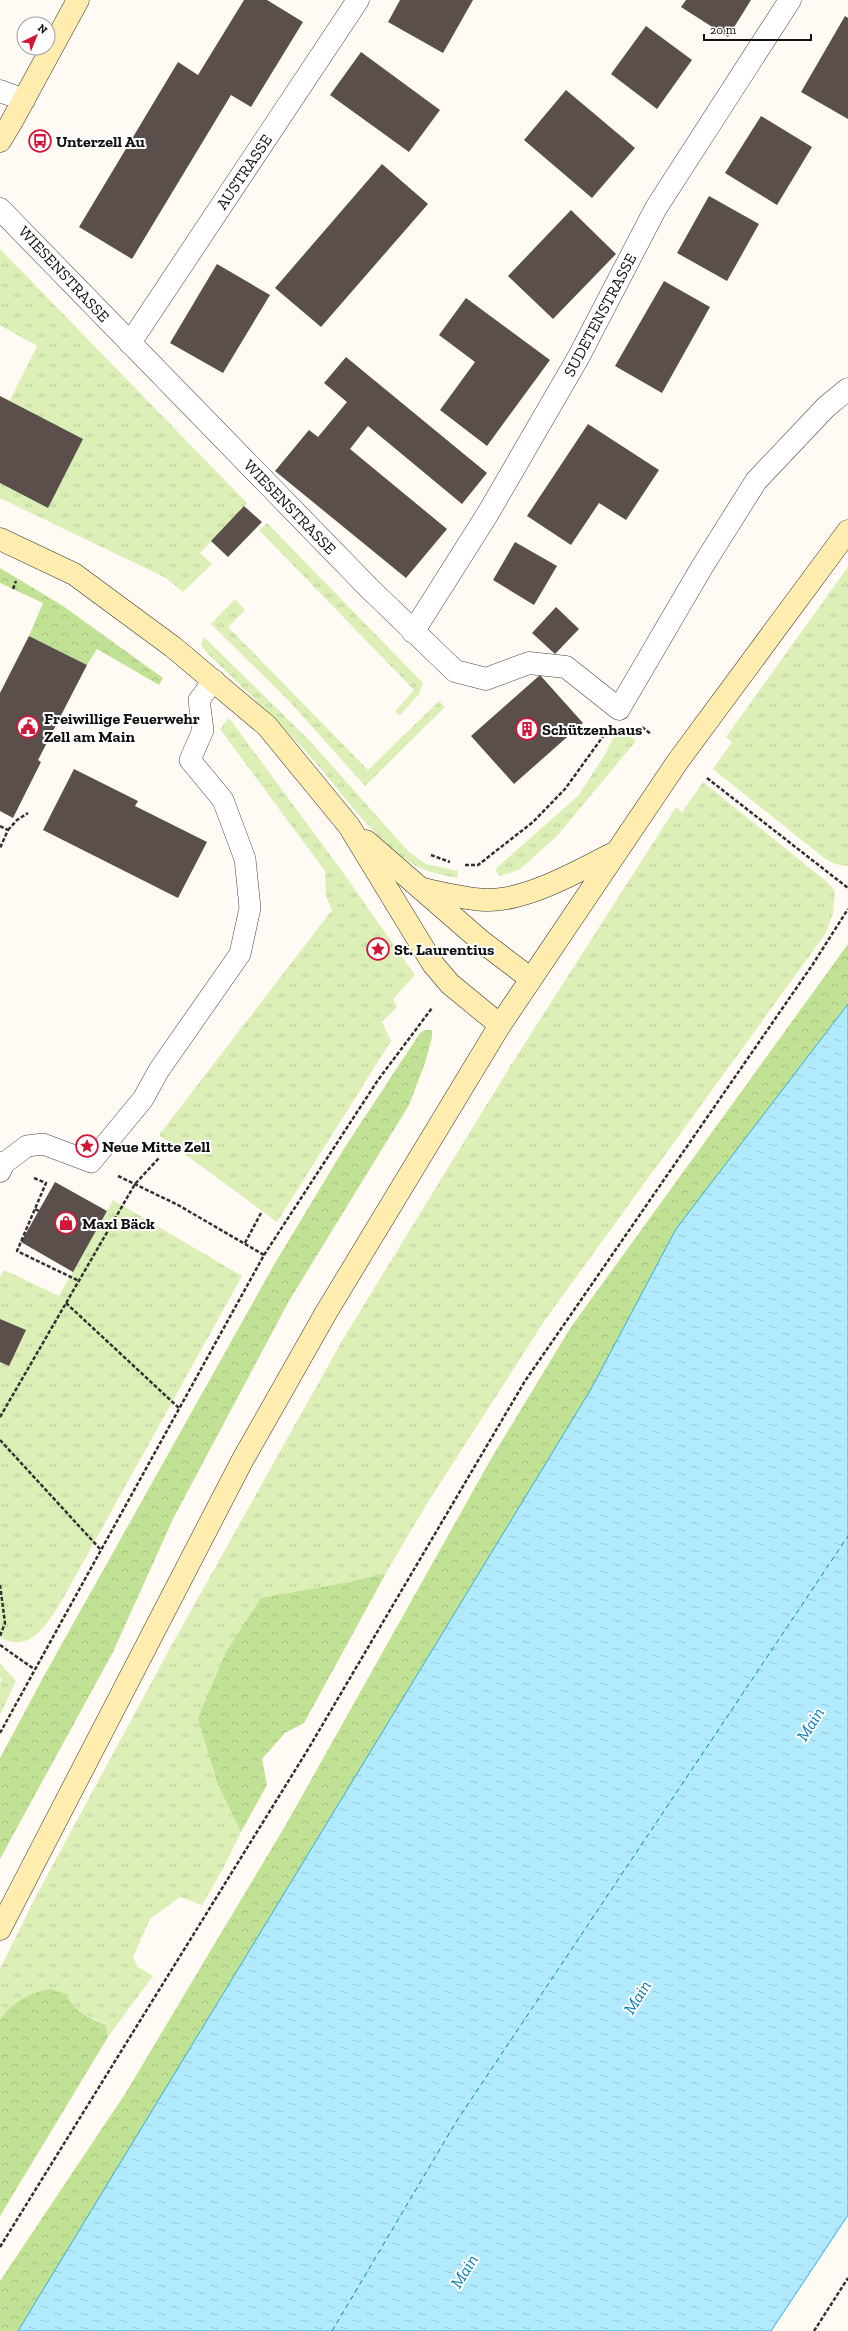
<svg xmlns="http://www.w3.org/2000/svg" width="848" height="2331" font-family="'Zilla Slab',serif">
<style>
.grass{fill:url(#grass-tufts)}
.forest{fill:url(#forest-crowns)}
.water{fill:url(#water-ripples);stroke:#2faedd}
.lines{fill:none;stroke-linecap:round;stroke-linejoin:round}
.ferry{stroke:#097eb3;stroke-width:1;stroke-dasharray:5 4;stroke-linecap:butt}
.building{fill:#5b4f4b}
.lane-casing{stroke:#434343;stroke-width:22}
.street-casing{stroke:#434343;stroke-width:23}
.secondary-casing{stroke:#323232;stroke-width:23}
.path{stroke:#323232;stroke-width:2.5;stroke-dasharray:4 2;stroke-linecap:butt}
.lane{stroke:#fff;stroke-width:21}
.street{stroke:#fff;stroke-width:22}
.secondary{stroke:#ffecaf;stroke-width:22}
.labels{text-anchor:middle;dominant-baseline:central;stroke-width:4;stroke-linejoin:round;paint-order:stroke}
.poi-label{font-size:16px;font-weight:bold;fill:#101010;stroke:#fff;text-anchor:start}
.street-label{font-size:16px;fill:#101010;stroke:#fff}
.water-label{font-size:17px;font-style:italic;fill:#097eb3;stroke:#fff}
</style>
<defs>
<pattern id="grass-tufts" width="24" height="20" patternUnits="userSpaceOnUse"><rect width="24" height="20" fill="#dbefb7"/><path d="M3 7l-1-3M5 7V3M7 7l1-3M15 17l-1-3M17 17v-4M19 17l1-3" fill="none" stroke="#bbcc9c"/></pattern>
<pattern id="forest-crowns" width="20" height="18" patternUnits="userSpaceOnUse"><rect width="20" height="18" fill="#c1e295"/><path d="M2 6a3 3 0 1 1 6 0M12 15a3 3 0 1 1 6 0" fill="none" stroke="#a5c17f"/></pattern>
<pattern id="water-ripples" width="26" height="14" patternUnits="userSpaceOnUse"><rect width="26" height="14" fill="#b1eafd"/><path d="M2 4q2-2 4 0t4 0M15 11q2-2 4 0t4 0" fill="none" stroke="#97c8d8"/></pattern>
</defs>
<rect width="100%" height="100%" fill="#fffbf4"/>
<!-- grass -->
<g class="grass">
<path d="M0 249 247 503 200 553 212 564 183 592 166 578 0 498V483L48 508 83 439 9 402 37 346 0 325Z"/>
<path d="M267 523 423 683 419 694 400 715 396 713V710L414 690 259 530Z"/>
<path d="M848 567V866L835 864 824 858 713 769 732 742 726 737Z"/>
<path d="M235 599 245 610 228 627 368 770 439 701 445 707 365 786 291 703 211 624Z"/>
<path d="M204 637 310 741 408 851 426 864 458 871 457 878C442 875 429 872 416 866 376 844 339 788 308 754 276 719 241 686 207 653L201 645Z"/>
<path d="M229 718 339 867 415 975 393 999 397 1007 382 1022 391 1041 277 1222 159 1135 332 910 326 896 325 871 220 729Z"/>
<path d="M619 732 626 734 636 741 557 836 519 870 500 876 495 870 501 864 579 795 605 754 614 736Z"/>
<path d="M703 782 827 882 835 891 833 913 826 933 545 1320 428 1502 386 1573 345 1583 218 1785 241 1832 224 1867 202 1905 180 1897 150 1919 133 1957 138 1967 153 1976 108 2037 106 2024C87 2017 76 2011 66 1994L4 2013 0 2020V1969L35 1898 169 1650 343 1339 511 1065 676 807 682 812Z"/>
<path d="M113 1200 242 1276 61 1602C47 1624 29 1655 0 1637V1277L4 1270 59 1296Z"/>
<path d="M0 1663 16 1681 0 1715V1683L2 1679 0 1678Z"/>
</g>
<!-- forest -->
<g class="forest">
<path d="M0 568 63 606 163 678 159 685 97 649 87 665 29 636 43 603 0 583Z"/>
<path d="M848 944V1004L676 1229 591 1389 18 2331H0V2281L125 2094 288 1821 492 1457 571 1327Z"/>
<path d="M425 1030H432V1037L425 1063 409 1105 289 1301 173 1519 113 1652 0 1859V1758L45 1674 275 1263 345 1147 420 1033Z"/>
<path d="M386 1573 304 1723 285 1733 262 1759 267 1785 241 1832 218 1785 198 1718 226 1652 261 1598 345 1583Z"/>
<path d="M51 1989 66 1994C76 2012 87 2017 106 2025L108 2037 0 2216V2020C9 2004 33 1991 51 1989Z"/>
</g>
<!-- water -->
<path class="water" d="M848 1004V2215L771 2331H18L591 1389 676 1229Z"/>
<g class="lines">
<!-- ferry -->
<path class="ferry" d="M332 2331 456 2122 848 1536"/>
</g>
<!-- building -->
<g class="building">
<path d="M244 0H267L303 22 251 107 231 95 132 259 79 227 178 62 198 75Z"/>
<path d="M400 0H473L443 53 388 22Z"/>
<path d="M686 0H751L728 37 681 7Z"/>
<path d="M845 16 848 18V119L801 92Z"/>
<path d="M646 26 692 60 657 109 611 74Z"/>
<path d="M361 52 440 110 409 152 330 95Z"/>
<path d="M566 90 635 148 592 198 524 140Z"/>
<path d="M761 116 812 147 777 205 725 173Z"/>
<path d="M382 164 428 204 321 327 275 288Z"/>
<path d="M709 196 759 224 727 281 677 253Z"/>
<path d="M571 210 616 254 553 319 508 276Z"/>
<path d="M217 264 270 295 223 373 170 343Z"/>
<path d="M664 281 710 307 662 393 615 366Z"/>
<path d="M466 298 550 360 487 446 440 410 475 362 439 335Z"/>
<path d="M346 357 487 473 462 504 368 426 350 449 447 529 406 578 275 471 309 430 318 437 347 402 324 383Z"/>
<path d="M0 396 83 439 48 508 0 483Z"/>
<path d="M588 424 659 470 626 520 599 503 571 545 527 516Z"/>
<path d="M244 506 262 522 228 557 211 541Z"/>
<path d="M515 542 557 566 534 605 493 580Z"/>
<path d="M556 607 579 629 555 654 532 633Z"/>
<path d="M29 636 87 665 38 760 41 762 13 818 0 811V693Z"/>
<path d="M540 675 583 723 514 784 471 736Z"/>
<path d="M74 769 138 801 135 806 207 842 178 898 43 830Z"/>
<path d="M55 1182 107 1211 73 1272 21 1242Z"/>
<path d="M0 1319 26 1330 9 1366 0 1362Z"/>
</g>
<g class="lines">
<!-- lane casing -->
<g class="lane-casing">
<path id="lane" d="M3 1164 27 1146 43 1144 91 1162 143 1099 159 1070 240 954 250 908 245 859 223 800 190 760 203 730 199 700 214 680"/>
</g>
<!-- street casing -->
<g class="street-casing">
<g id="street">
<path d="M0 91 24 100"/>
<path d="M0 209 369 588 455 671 486 679 529 663 566 667 619 709 702 567 756 481 826 407 848 389"/>
<path d="M130 343 358 0"/>
<path d="M413 632 487 515 578 358 656 208 790 0"/>
<path d="M0 1163 3 1164 0 1171"/>
</g>
</g>
<!-- secondary casing -->
<g class="secondary-casing">
<g id="secondary">
<path d="M0 141 11 123 78 0"/>
<path d="M0 539 74 574 173 647 267 726 349 826 433 964 450 984 500 1025"/>
<path d="M366 841 481 941 531 979"/>
<path d="M423 889C444 894 465 899 486 900 527 901 578 871 614 853"/>
<path d="M0 1929 242 1461 327 1311 500 1025 678 761 848 531"/>
</g>
</g>
<!-- path -->
<g class="path">
<path d="M13 589 16 581"/>
<path d="M642 727 651 734"/>
<path d="M707 778 848 888"/>
<path d="M0 826 8 830 0 848"/>
<path d="M8 830 17 820 28 813"/>
<path d="M431 855 450 862"/>
<path d="M465 865H478L533 822 565 789 604 735"/>
<path d="M118 1176 178 1205 264 1255"/>
<path d="M34 1178 46 1183 17 1251 79 1281"/>
<path d="M35 1209 39 1211"/>
<path d="M245 1243 261 1213"/>
<path d="M66 1303 180 1409"/>
<path d="M0 1417 135 1184 159 1158"/>
<path d="M0 1440 101 1550"/>
<path d="M0 1585 5 1623 0 1636"/>
<path d="M0 1645 34 1669"/>
<path d="M0 1733 264 1255 378 1080 432 1008"/>
<path d="M0 2247 307 1751 525 1381 813 964 848 909"/>
<path d="M814 2331 848 2278"/>
</g>
<!-- lane -->
<use href="#lane" class="lane"/>
<!-- street -->
<use href="#street" class="street"/>
<!-- secondary -->
<use href="#secondary" class="secondary"/>
</g>
<!-- icons -->
<defs>
<g id="bus-ring" transform="scale(1.15)"><circle r="9.5" fill="#fff" stroke="#d31637" stroke-width="1.5"/><path d="M-5-6H5V4H4V6H2V4H-2V6H-4V4H-5ZM-3.5-4V0h7V-4ZM-3.5 1.2v1.5H-2V1.2ZM2 1.2v1.5H3.5V1.2Z" fill="#d31637"/></g>
<g id="civic-ring" transform="scale(1.15)"><circle r="9.5" fill="#fff" stroke="#d31637" stroke-width="1.5"/><path d="M-.6-6.5H3V-4.5H.6V-3L4-1V1h2V6H-6V1h2V-1L-.6-3ZM-1.2 2.5V6h2.4V2.5Z" fill="#d31637"/></g>
<g id="building-ring" transform="scale(1.15)"><circle r="9.5" fill="#fff" stroke="#d31637" stroke-width="1.5"/><path d="M-4-6H4V6H1V3H-1V6H-4ZM-2.5-4.3h1.7v1.8h-1.7ZM.8-4.3h1.7v1.8H.8ZM-2.5-1h1.7V.8h-1.7ZM.8-1h1.7V.8H.8Z" fill="#d31637"/></g>
<g id="sight-ring" transform="scale(1.15)"><circle r="9.5" fill="#fff" stroke="#d31637" stroke-width="1.5"/><path d="M0-6L1.8-2.2L6-1.7L2.9 1.2L3.7 5.4L0 3.3L-3.7 5.4L-2.9 1.2L-6-1.7L-1.8-2.2Z" fill="#d31637"/></g>
<g id="shop-ring" transform="scale(1.15)"><circle r="9.5" fill="#fff" stroke="#d31637" stroke-width="1.5"/><path d="M-5-2.5h2.3a2.7 3.5 0 0 1 5.4 0H5L5.5 6h-11ZM-1.5-2.5h3a1.5 2.3 0 0 0-3 0Z" fill="#d31637"/></g>
</defs>
<g fill-rule="evenodd">
<use href="#bus-ring" x="40" y="141"/>
<use href="#civic-ring" x="28" y="727"/>
<use href="#building-ring" x="527" y="729"/>
<use href="#sight-ring" x="378" y="949"/>
<use href="#sight-ring" x="87" y="1146"/>
<use href="#shop-ring" x="66" y="1223"/>
</g>
<g class="labels">
<!-- poi labels -->
<g class="poi-label">
<text x="56" y="141">Unterzell Au</text>
<text x="44" y="718">Freiwillige Feuerwehr<tspan x="44" dy="18">Zell am Main</tspan></text>
<text x="542" y="729">Schützenhaus</text>
<text x="394" y="949">St. Laurentius</text>
<text x="102" y="1146">Neue Mitte Zell</text>
<text x="82" y="1223">Maxl Bäck</text>
</g>
<!-- street labels -->
<g class="street-label">
<text transform="translate(244 172) rotate(-56)">AUSTRASSE</text>
<text transform="translate(64 274) rotate(47)">WIESENSTRASSE</text>
<text transform="translate(600 315) rotate(-62)">SUDETENSTRASSE</text>
<text transform="translate(290 507) rotate(46)">WIESENSTRASSE</text>
</g>
<!-- water labels -->
<g class="water-label">
<text transform="translate(810 1724) rotate(-58)">Main</text>
<text transform="translate(637 1997) rotate(-58)">Main</text>
<text transform="translate(464 2271) rotate(-58)">Main</text>
</g>
</g>
<!-- north arrow -->
<g transform="translate(36 36) rotate(43)"><circle r="19" fill="#ffffff" stroke="#9f9f9f"/>
<path d="M0-3L7 15L0 10L-7 15Z" fill="#d31637"/>
<text y="-6" font-size="11" font-weight="bold" text-anchor="middle" fill="#101010">N</text>
</g>
<!-- scale -->
<path d="M704 34v6h107v-6" fill="none" stroke="#101010" stroke-width="2"/>
<text x="710" y="34" font-size="12" fill="#101010" stroke="#ffffff" stroke-width="3" paint-order="stroke">20 m</text>
</svg>
